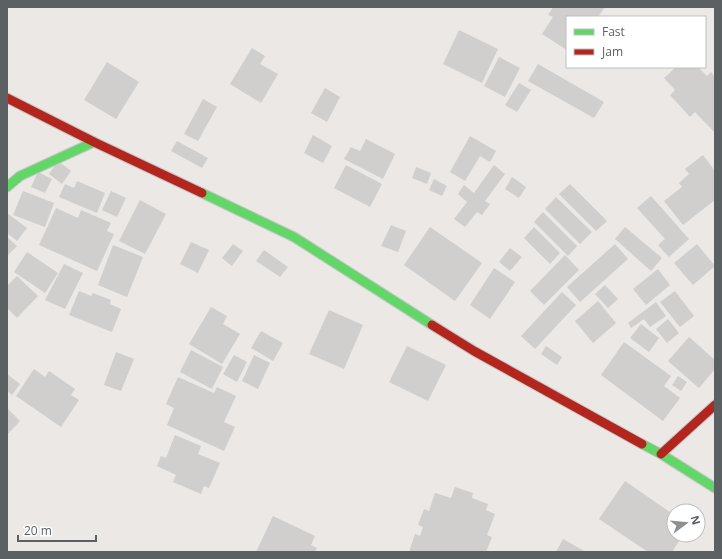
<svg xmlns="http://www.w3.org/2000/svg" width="722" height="559" font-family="'Open Sans',sans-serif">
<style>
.building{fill:#d1cfce}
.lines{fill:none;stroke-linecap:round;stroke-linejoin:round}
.fast-casing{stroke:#c7c7c7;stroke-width:11}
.jam-casing{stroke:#c7c7c7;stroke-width:11}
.fast{stroke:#63d668;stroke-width:9}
.jam{stroke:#b3261e;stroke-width:9}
</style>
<rect width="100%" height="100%" fill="#ebe8e5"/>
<!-- building -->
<g class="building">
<path d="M553 7H605L598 17H567V50L542 34 553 17 548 15Z"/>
<path d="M459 30 498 49 482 83 443 64Z"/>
<path d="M252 48 265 56 260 64 278 74 261 103 230 84Z"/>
<path d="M499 57 520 68 505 97 484 86Z"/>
<path d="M107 62 139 82 116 119 84 100Z"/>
<path d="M538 64 604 102 594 118 528 81Z"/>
<path d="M676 67H702L700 69 707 76 711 72 715 77V133L695 112 690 117 670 95 675 90 664 78Z"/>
<path d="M519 83 531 90 517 112 505 105Z"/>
<path d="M325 88 340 97 327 122 311 113Z"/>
<path d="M203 99 217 107 198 141 184 134Z"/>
<path d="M313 135 332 146 323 163 304 153Z"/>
<path d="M470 136 496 151 490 162 480 156 465 181 450 172Z"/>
<path d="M366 139 395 154 383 179 344 159 351 147 360 151Z"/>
<path d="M177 141 208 158 202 168 171 151Z"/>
<path d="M703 155 715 171V200L683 225 664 201 682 187 679 183 689 174 685 169Z"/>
<path d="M58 161 71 171 62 184 49 174Z"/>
<path d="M346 165 382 184 370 207 334 188Z"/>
<path d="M494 165 505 174 485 201 490 204 482 215 477 212 465 227 454 219 467 202 458 194 464 185 474 193Z"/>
<path d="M416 167 431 173 427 184 412 178Z"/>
<path d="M38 172 52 179 45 193 31 187Z"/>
<path d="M512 177 526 187 519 198 505 189Z"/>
<path d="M434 179 447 186 442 196 429 190Z"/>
<path d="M77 181 105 193 97 213 59 197 65 184 74 188Z"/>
<path d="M570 184 607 221 596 231 559 194Z"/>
<path d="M23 191 54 203 45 227 13 215Z"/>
<path d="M111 191 126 198 117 217 102 210Z"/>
<path d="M651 196 689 239 669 257 658 245 665 239 637 208Z"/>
<path d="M556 197 592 232 580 244 545 209Z"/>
<path d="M140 200 166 214 145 254 119 241Z"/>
<path d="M56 208 78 218 81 210 111 223 107 231 114 234 97 271 39 245Z"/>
<path d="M543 212 577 246 568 256 534 222Z"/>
<path d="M7 213 27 228 17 241 7 233Z"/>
<path d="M391 225 406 231 398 252 381 246Z"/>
<path d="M430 227 482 263 455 301 404 265Z"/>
<path d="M534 227 560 253 550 264 524 238Z"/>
<path d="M625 227 662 258 651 271 615 239Z"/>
<path d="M7 237 17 246 7 256Z"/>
<path d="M191 242 209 250 198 273 180 264Z"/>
<path d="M233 244 243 251 232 266 222 258Z"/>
<path d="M615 244 628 259 580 302 567 287Z"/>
<path d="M697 244 715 266 693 285 674 263Z"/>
<path d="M113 245 143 257 127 297 98 285Z"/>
<path d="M510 248 522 257 510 271 499 262Z"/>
<path d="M264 250 288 267 280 277 256 261Z"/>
<path d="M27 252 58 273 45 293 14 272Z"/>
<path d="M565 255 579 270 544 305 530 291Z"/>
<path d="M64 264 83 273 65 309 45 300Z"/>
<path d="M494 268 515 282 490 319 470 305Z"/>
<path d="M658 269 670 285 646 305 633 289Z"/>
<path d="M17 276 38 296 17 318 7 308V286Z"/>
<path d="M605 285 618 299 608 308 595 294Z"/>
<path d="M79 291 91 296 93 293 111 300 110 304 121 309 112 332 69 315Z"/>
<path d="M675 291 694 316 680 327 660 302Z"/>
<path d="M562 292 576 305 535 349 521 336Z"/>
<path d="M598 301 616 323 593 343 575 321Z"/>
<path d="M656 302 666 316 650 327 644 319 631 328 628 323Z"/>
<path d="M211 307 227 316 223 324 240 334 222 364 189 344Z"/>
<path d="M329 310 363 325 344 369 309 354Z"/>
<path d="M668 319 679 333 667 343 656 329Z"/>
<path d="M641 324 659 338 649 352 630 338Z"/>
<path d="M261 331 283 343 273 361 251 348Z"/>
<path d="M689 337 715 360V369L699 388 668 361Z"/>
<path d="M624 342 671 376 664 386 680 398 663 421 601 375Z"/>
<path d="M407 346 446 365 428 401 389 382Z"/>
<path d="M546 346 562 357 557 365 541 354Z"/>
<path d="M191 350 223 367 212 389 180 372Z"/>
<path d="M116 352 134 359 121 391 104 385Z"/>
<path d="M234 355 247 362 237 382 223 374Z"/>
<path d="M254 355 270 363 258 389 242 381Z"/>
<path d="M34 369 45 377 49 371 75 389 71 395 79 400 61 427 16 396Z"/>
<path d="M7 374 20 384 12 395 7 391Z"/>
<path d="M678 376 687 382 681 391 672 385Z"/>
<path d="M178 377 214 393 217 387 236 396 224 422 235 427 224 451 167 425 174 408 166 404Z"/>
<path d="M7 408 20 421 7 435Z"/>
<path d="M175 435 201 446 198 454 220 463 209 488 204 486 201 494 173 482 176 475 157 466 161 456 166 458Z"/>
<path d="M625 481 674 515V535H683L672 552H648L599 519Z"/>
<path d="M455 487 473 493 472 498 488 504 486 510 495 514 487 535 492 537 486 552H409L415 534 420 536 423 527 418 525 424 509 429 511 435 493 451 498Z"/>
<path d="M273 516 315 536 311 545 317 548 315 552H256Z"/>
<path d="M563 539 586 552H556Z"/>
</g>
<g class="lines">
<!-- fast casing -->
<g class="fast-casing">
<g id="fast">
<path d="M7 187 20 176 94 142"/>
<path d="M202 193 294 237 432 325"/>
<path d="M642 444 661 454 715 488"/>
</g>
</g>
<!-- jam casing -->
<g class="jam-casing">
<g id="jam">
<path d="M7 98 94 142 202 193"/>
<path d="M432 325 474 351 642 444"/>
<path d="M661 454 715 405"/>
</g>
</g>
<!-- fast -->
<use href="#fast" class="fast"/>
<!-- jam -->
<use href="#jam" class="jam"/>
</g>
<!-- border -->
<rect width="722" height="559" fill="none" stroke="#5b6063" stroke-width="16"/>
<!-- legend -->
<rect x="566" y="16" width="140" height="52" fill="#ffffff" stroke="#bdbfc1"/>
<rect x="574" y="29" width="20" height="6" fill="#63d668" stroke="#bdbfc1"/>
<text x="602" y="36" font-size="12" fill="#5b6063">Fast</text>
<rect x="574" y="49" width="20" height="6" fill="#b3261e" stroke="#bdbfc1"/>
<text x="602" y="56" font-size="12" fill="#5b6063">Jam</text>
<!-- north arrow -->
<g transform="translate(686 523) rotate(74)"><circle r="19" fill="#ffffff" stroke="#bdbfc1"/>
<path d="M0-3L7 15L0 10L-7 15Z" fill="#8d9090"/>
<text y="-6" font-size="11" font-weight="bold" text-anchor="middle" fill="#5b6063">N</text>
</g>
<!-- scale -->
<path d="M18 535v6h78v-6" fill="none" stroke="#5b6063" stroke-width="2"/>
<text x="24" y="535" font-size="12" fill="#5b6063" stroke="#ffffff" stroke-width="3" paint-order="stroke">20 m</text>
</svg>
